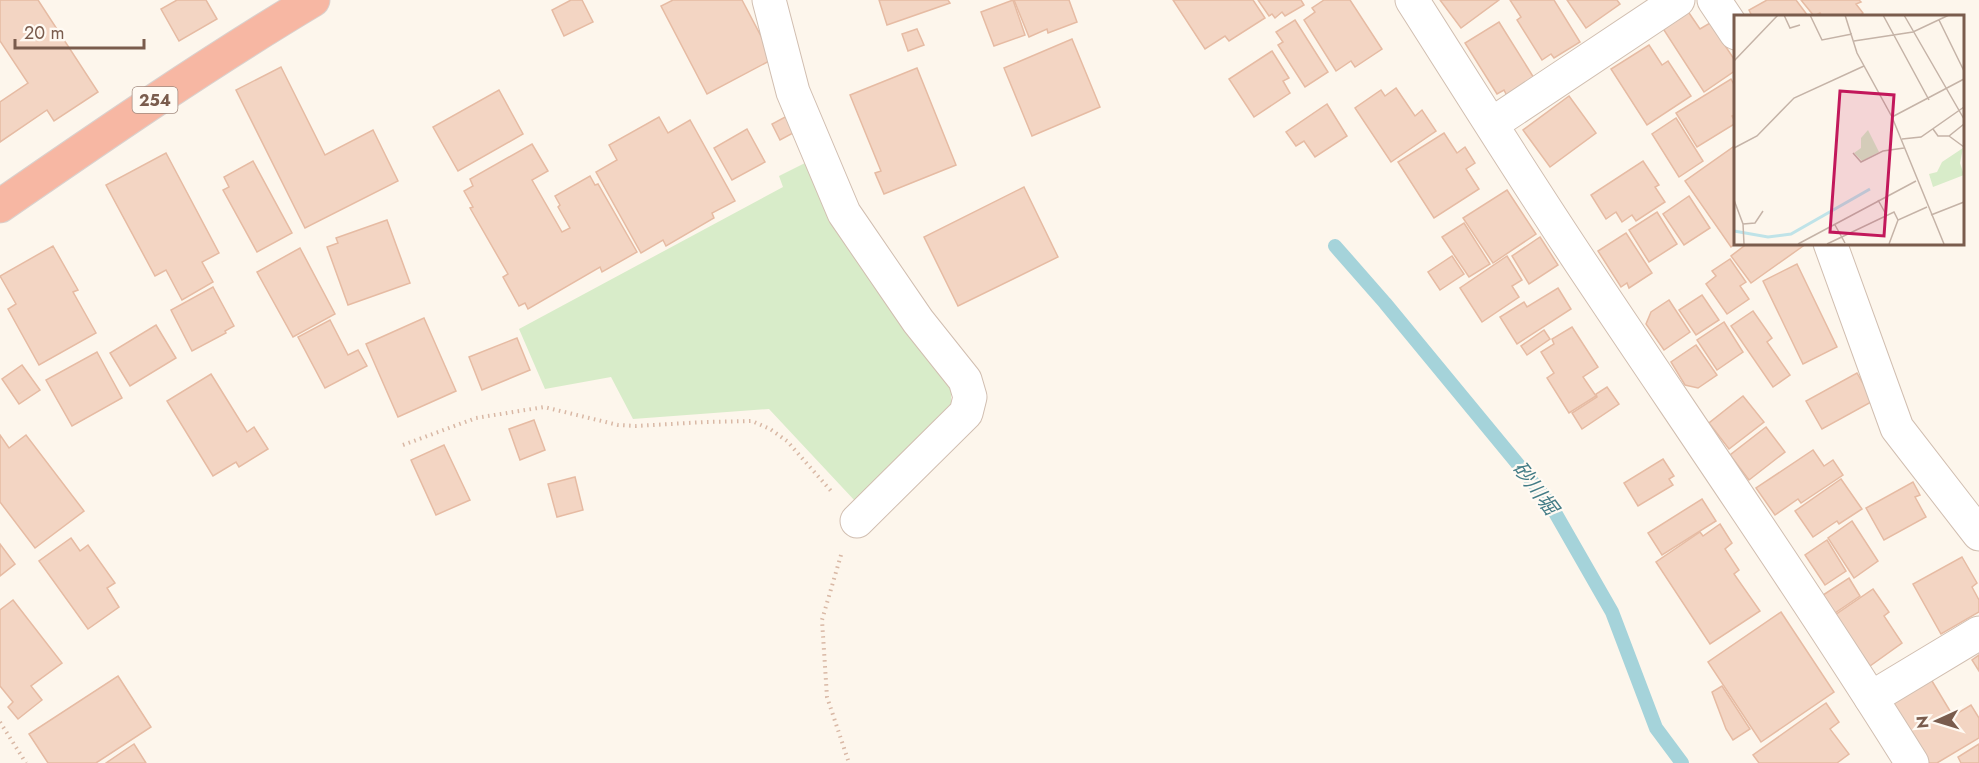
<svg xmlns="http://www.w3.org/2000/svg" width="1979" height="763" font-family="Jost,'Noto Sans JP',sans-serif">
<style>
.green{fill:#d8ecc9}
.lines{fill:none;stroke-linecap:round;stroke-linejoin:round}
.stream{stroke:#a5d3da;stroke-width:14}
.building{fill:#f3d5c3;stroke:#e6bba3;stroke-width:1.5}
.minor-casing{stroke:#d1beb0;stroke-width:35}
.highway-casing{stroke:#dad1cd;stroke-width:35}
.path{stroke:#d9b8a5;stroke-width:4;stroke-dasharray:1.5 4.5;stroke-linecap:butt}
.minor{stroke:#fff;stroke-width:33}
.highway{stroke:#f7b7a3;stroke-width:33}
.labels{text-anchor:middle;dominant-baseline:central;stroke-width:4.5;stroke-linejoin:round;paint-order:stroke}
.shield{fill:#fffaf3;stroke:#a28b7f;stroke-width:1.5}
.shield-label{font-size:16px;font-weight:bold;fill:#7a5c4d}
.water-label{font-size:20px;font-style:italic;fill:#437c86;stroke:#fffaf3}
.inset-river{fill:none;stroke:#bfe3e8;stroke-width:3}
.inset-road{fill:none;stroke:#c5b3a7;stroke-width:1.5}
.view{fill:#c2185b;fill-opacity:0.15;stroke:#c2185b;stroke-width:3}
.inset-edge{fill:none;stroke:#7a5c4d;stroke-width:3}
</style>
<rect width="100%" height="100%" fill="#fdf6ec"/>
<!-- green -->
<path class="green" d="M813 159 951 383V406L856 502 769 409 633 419 611 377 545 389 519 329 783 187 779 176Z"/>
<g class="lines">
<!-- stream -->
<path class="stream" d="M1335 246 1385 303 1549 502 1612 612 1656 728 1682 763"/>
</g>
<!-- building -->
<g class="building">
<path d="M0 0H38L98 92 54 121 47 110 0 142V102L28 83 0 41Z"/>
<path d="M177 0H206L217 19 179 41 161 9Z"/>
<path d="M571 0H582L593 22 564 36 552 10Z"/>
<path d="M673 0H742L773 59 707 94 661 6Z"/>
<path d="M879 0H948L950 3 887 25Z"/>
<path d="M1013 0 1025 35 994 46 981 12Z"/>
<path d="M1014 0H1069L1077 22 1048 33 1047 29 1029 37Z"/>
<path d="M1173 0H1253L1265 18 1229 41 1225 36 1205 49Z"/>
<path d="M1258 0H1301L1304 5 1285 16 1282 12 1275 18 1272 14 1269 16Z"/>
<path d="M1324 0H1350L1382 49 1355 67 1351 61 1336 71 1304 20 1315 12 1312 8Z"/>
<path d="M1440 0H1499L1461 28Z"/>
<path d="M1510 0H1554L1580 42 1554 58 1551 54 1542 60 1517 20 1521 17Z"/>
<path d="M1567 0H1617L1620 4 1586 28Z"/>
<path d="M1767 0H1796L1808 16H1752L1749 10Z"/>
<path d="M1801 0H1859L1861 2 1856 4 1863 13 1859 16H1822L1820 13 1814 16Z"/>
<path d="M1687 10 1700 29 1710 23 1736 62V70L1704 92 1662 27Z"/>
<path d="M1295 20 1328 72 1305 87 1278 45 1283 42 1276 32Z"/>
<path d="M1499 22 1534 78 1507 96 1504 90 1497 94 1465 43Z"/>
<path d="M917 29 924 45 908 51 902 34Z"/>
<path d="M1072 39 1100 107 1032 136 1004 68Z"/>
<path d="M1649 45 1662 65 1668 61 1691 96 1647 125 1611 69Z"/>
<path d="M1272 51 1289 78 1283 81 1290 93 1254 117 1229 79Z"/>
<path d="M281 67 325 155 373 130 398 181 305 228 236 90Z"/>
<path d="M917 68 956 165 884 194 875 173 881 171 850 95Z"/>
<path d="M1731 79 1736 88V114L1732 116 1736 123 1697 147 1676 113Z"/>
<path d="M1396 88 1415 116 1422 110 1436 131 1391 162 1355 108 1381 90 1385 96Z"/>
<path d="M499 90 523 134 458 171 433 127Z"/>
<path d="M1569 96 1596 133 1550 167 1523 130Z"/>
<path d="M1327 104 1347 136 1315 157 1304 141 1296 146 1286 132Z"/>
<path d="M787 116 795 132 780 140 772 124Z"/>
<path d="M659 117 668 133 690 120 735 201 712 213 714 218 666 246 663 240 641 253 596 172 617 160 609 145Z"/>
<path d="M1676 118 1703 161 1679 177 1652 134Z"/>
<path d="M747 129 765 162 732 180 714 148Z"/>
<path d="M1444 133 1457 153 1465 147 1475 163 1466 169 1479 189 1434 218 1398 162Z"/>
<path d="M532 144 548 171 532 180 562 232 570 228 558 207 560 205 555 196 590 176 595 185 598 184 637 252 602 272 600 267 528 309 525 303 519 306 503 277 508 274 470 208 473 207 464 191 473 186 470 179Z"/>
<path d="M1736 145V243L1731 247 1685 181Z"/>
<path d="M166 153 219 253 202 262 213 282 182 300 166 270 155 276 106 185Z"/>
<path d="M253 161 292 233 257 252 223 190 229 187 224 177Z"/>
<path d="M1643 161 1659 185 1655 187 1665 202 1636 221 1632 215 1622 222 1616 212 1606 219 1591 195Z"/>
<path d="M1024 187 1058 257 958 306 924 237Z"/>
<path d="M1507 190 1536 234 1493 263 1463 218Z"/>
<path d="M1689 196 1710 228 1684 245 1663 214Z"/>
<path d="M1657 212 1677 244 1649 262 1629 230Z"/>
<path d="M387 220 410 283 348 305 327 247 338 243 336 238Z"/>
<path d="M1464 223 1490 264 1469 277 1442 237Z"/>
<path d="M1626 233 1652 273 1629 288 1627 283 1621 287 1598 251Z"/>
<path d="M1540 237 1558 265 1529 284 1512 256Z"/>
<path d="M1748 243H1805L1806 244 1751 283 1731 256Z"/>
<path d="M53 246 78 290 73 292 96 333 39 365 8 309 16 304 0 276Z"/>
<path d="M300 248 335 314 293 337 257 272Z"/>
<path d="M1452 256 1464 274 1440 290 1428 272Z"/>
<path d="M1507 256 1522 280 1512 286 1519 297 1482 322 1460 288Z"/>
<path d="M1730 259 1746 282 1740 286 1749 299 1727 314 1706 284 1716 276 1712 271Z"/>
<path d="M1797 264 1837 347 1803 364 1763 281Z"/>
<path d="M213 287 234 326 225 331 226 333 192 351 171 310Z"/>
<path d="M1558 288 1571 309 1517 344 1500 317 1524 302 1527 307Z"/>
<path d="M1702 295 1719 320 1696 335 1679 310Z"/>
<path d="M1669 300 1690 332 1664 350 1646 324 1651 312Z"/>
<path d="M1753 311 1772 338 1767 342 1790 375 1773 387 1731 326Z"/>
<path d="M424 318 456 391 398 417 366 344Z"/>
<path d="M330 320 348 355 358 350 367 366 325 388 298 337Z"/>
<path d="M1724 322 1743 352 1717 370 1697 340Z"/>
<path d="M156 325 176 358 130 386 110 353Z"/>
<path d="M1572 327 1598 367 1583 377 1596 396 1569 413 1547 378 1554 373 1541 352 1554 344 1552 339Z"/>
<path d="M1544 330 1550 339 1527 355 1521 346Z"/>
<path d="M517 338 530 370 482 390 469 357Z"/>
<path d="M1696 345 1717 375 1698 388 1685 385 1671 362Z"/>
<path d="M97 352 122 398 72 426 46 380Z"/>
<path d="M22 365 40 390 19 404 2 379Z"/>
<path d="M1857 373 1873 401 1822 429 1806 401Z"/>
<path d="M211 374 247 432 254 427 268 449 239 467 236 462 213 476 167 401Z"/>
<path d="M1607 387 1619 404 1582 429 1572 413 1597 397 1596 394Z"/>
<path d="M1743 396 1764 422 1729 449 1709 423Z"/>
<path d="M534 420 545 450 520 460 509 429Z"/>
<path d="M1766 427 1785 452 1749 480 1730 455Z"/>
<path d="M0 435 9 448 26 435 84 511 35 548 0 502Z"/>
<path d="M444 445 470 500 436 515 411 460Z"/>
<path d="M1813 450 1824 466 1833 460 1843 475 1801 503 1798 499 1775 515 1756 488Z"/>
<path d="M1663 459 1674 476 1669 479 1673 485 1638 506 1624 483Z"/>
<path d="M575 477 583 510 557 517 548 484Z"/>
<path d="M1841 479 1862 509 1839 524 1837 521 1813 537 1795 511Z"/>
<path d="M1913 482 1920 495 1915 497 1926 517 1884 540 1866 508Z"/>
<path d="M1702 499 1716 521 1662 555 1648 533Z"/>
<path d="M1852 521 1878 561 1854 578 1828 538Z"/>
<path d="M1720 524 1732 543 1725 549 1739 570 1734 574 1760 611 1710 644 1656 562 1700 532 1703 536Z"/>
<path d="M71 538 80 551 88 545 115 583 107 588 119 607 88 629 39 561Z"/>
<path d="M1827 540 1846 571 1825 585 1805 555Z"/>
<path d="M0 544 15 564 0 576Z"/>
<path d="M1962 557 1977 583 1972 587 1979 600V612L1941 634 1913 584Z"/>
<path d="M1849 578 1860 596 1832 615 1820 597Z"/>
<path d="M1873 589 1889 612 1884 616 1902 643 1870 666 1835 615Z"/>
<path d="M13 600 62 663 31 686 42 700 18 719 8 707 13 702 0 686V610Z"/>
<path d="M1781 612 1834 692 1761 742 1708 662Z"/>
<path d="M1979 655V671L1972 660Z"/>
<path d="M118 676 151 727 96 763H48L29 734Z"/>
<path d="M1929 676 1953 716 1971 705 1979 718V738L1937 763H1927L1890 699Z"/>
<path d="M1722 686 1750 729 1733 740 1726 729 1712 692Z"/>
<path d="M1826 703 1839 722 1830 729 1849 754 1837 763H1759L1753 755Z"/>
<path d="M134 744 146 763H106Z"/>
<path d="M1979 744V763H1961L1958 757Z"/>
</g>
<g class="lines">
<!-- minor casing -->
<g class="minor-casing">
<g id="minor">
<path d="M769 0 793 92 844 213 918 321 965 380 970 397 966 413 857 521"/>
<path d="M1412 0C1472 94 1531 189 1593 281 1700 441 1810 600 1912 763"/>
<path d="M1714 0 1736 33"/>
<path d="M1492 124 1678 0"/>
<path d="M1830 243 1897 428 1979 534"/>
<path d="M1871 698 1979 633"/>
</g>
</g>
<!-- highway casing -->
<g class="highway-casing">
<path id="highway" d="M0 206C103 135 206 64 313 0"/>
</g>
<!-- path -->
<g class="path">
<path d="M403 445 476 418 544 407 618 425 636 426 705 422 752 421 770 429 787 441 831 491"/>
<path d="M841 555 822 620 827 697 849 763"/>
<path d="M0 722 26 763"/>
</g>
<!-- minor -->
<use href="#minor" class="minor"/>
<!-- highway -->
<use href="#highway" class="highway"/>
</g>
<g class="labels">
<!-- shield labels -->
<rect class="shield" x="132.5" y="87" width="45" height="26" rx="4.5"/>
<g class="shield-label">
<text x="155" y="100">254</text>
</g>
<!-- water labels -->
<g class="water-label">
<text transform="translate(1535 488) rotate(53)">砂川堀</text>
</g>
</g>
<!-- overview -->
<g transform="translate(1734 15)">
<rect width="230" height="230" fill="#fdf6ec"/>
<path d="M134 115 145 137 128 146 120 138 127 133V123ZM229 133 226 148 230 160 199 172 195 159 203 157 208 147Z" fill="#d8ecc9"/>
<path class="inset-river" d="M0 216 34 222 57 219 136 174"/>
<path class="inset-road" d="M50 0 56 13 66 10M76 0 88 25 118 19M111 0 123 38 158 102 210 229M149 0 195 85M170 0 230 104M205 5 230 56M120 26 179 17 215 0M0 46 44 0M158 102 230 64M199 114 204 121H215L230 109M215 121 230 132M168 124 187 122 230 92M0 133 23 121 60 83 130 51M119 138 127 147 149 136 170 133M0 185 9 209 10 229M144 185 153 201M197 200 230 187M9 209 21 208 29 196M101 210 111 228M64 229 182 166M93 229 160 197 164 205M155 229 164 205 193 192"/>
<path class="view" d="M106 76 160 80 150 221 96 217Z"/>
<rect width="230" height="230" class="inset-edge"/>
</g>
<!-- north arrow -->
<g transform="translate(1937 721) rotate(266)" stroke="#fffaf3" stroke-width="4.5" paint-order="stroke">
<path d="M0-4.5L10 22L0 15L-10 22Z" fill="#7a5c4d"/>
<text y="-9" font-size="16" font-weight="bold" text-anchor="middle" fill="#7a5c4d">N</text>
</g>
<!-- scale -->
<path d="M15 39v9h129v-9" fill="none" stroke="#7a5c4d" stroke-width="3"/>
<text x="24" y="39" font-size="18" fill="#7a5c4d" stroke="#fffaf3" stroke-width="4.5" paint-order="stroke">20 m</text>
</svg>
